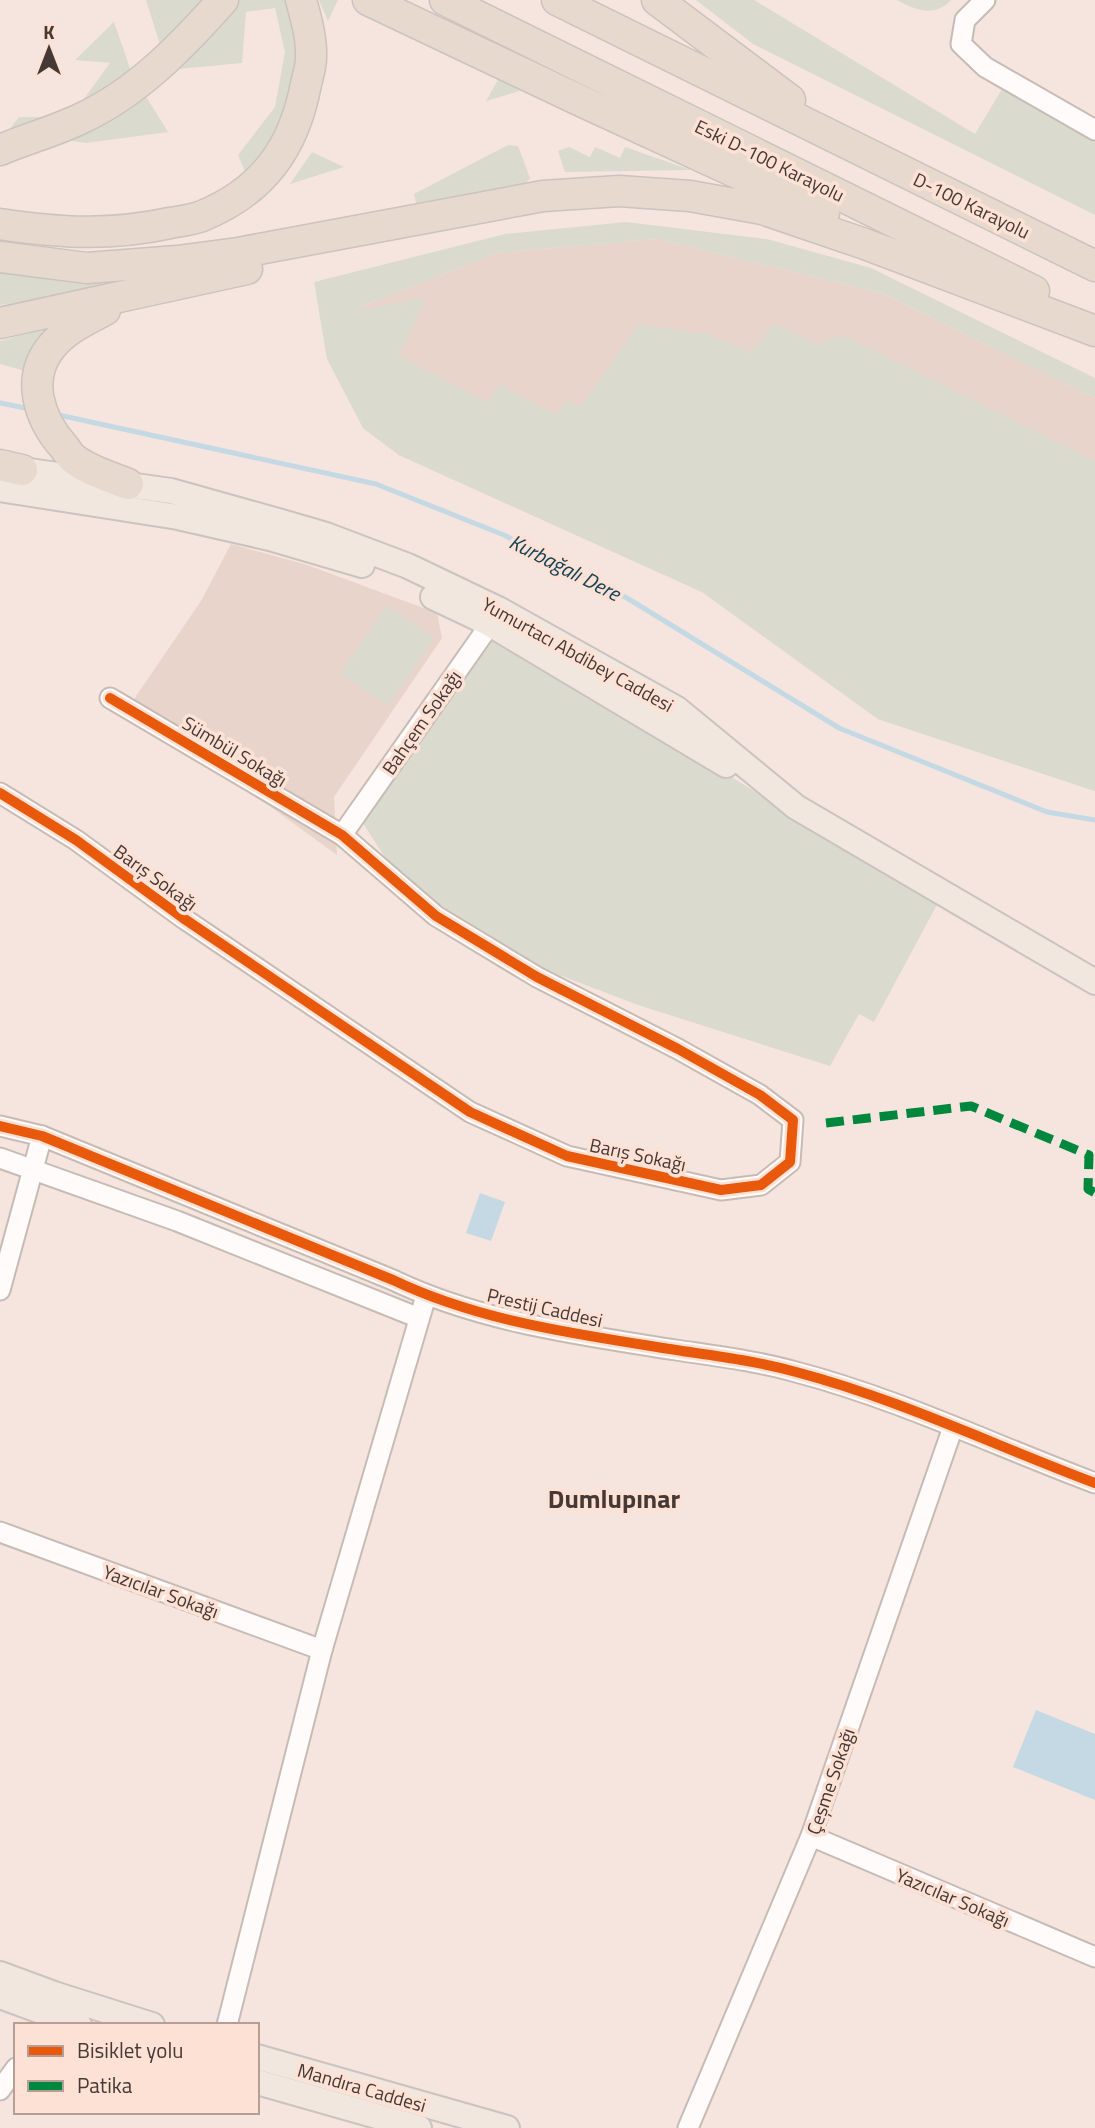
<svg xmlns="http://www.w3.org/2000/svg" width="1095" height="2128" font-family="'Titillium Web',sans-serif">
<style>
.education{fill:#e8d4cb}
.green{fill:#dadbce}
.water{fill:#c4d9e4}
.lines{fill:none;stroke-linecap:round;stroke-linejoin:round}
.stream{stroke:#c4d9e4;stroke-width:5}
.minor-casing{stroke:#c7bbb5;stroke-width:23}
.major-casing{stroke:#cbc3bf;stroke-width:28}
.highway-casing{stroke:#cbc3bf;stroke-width:33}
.minor{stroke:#fefbfa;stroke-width:19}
.major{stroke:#f1e7df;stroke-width:24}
.highway{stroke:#e7d9cd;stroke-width:30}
.quiet{stroke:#00873e;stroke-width:9;stroke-dasharray:18 9;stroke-linecap:butt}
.cycleway-casing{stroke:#fee1d5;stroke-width:15}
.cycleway{stroke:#e8590c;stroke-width:10}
.labels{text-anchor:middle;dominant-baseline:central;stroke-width:7;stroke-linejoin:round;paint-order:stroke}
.street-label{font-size:19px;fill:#453935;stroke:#fee1d5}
.water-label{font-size:21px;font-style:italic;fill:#114257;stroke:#fee1d5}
.district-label{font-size:26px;font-weight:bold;fill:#453935;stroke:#fee1d5}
</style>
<rect width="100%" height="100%" fill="#f5e5de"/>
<!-- education -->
<g class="education">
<path d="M657 239 882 293 1095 398V791L878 719 702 592 399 455 363 428 345 313 497 253Z"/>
<path d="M231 544 307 565 437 613 442 638 334 797 337 855 130 705 201 601Z"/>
</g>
<!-- green -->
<g class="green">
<path d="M146 0H288L298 35 296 71 285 112 269 143 245 172 238 155 275 107 285 52 275 8 246 12 242 63 168 70Z"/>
<path d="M319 0H338L328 21Z"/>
<path d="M696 0H754L975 134 1002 89 1095 140V215L753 44Z"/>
<path d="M897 0H951C935 18 915 10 897 0Z"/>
<path d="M114 22 132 74 168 132 86 143 8 131 19 117H71L110 63 75 60Z"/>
<path d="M499 78 520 91 486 101Z"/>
<path d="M508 145 518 146 530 178 523 187 416 203 414 194Z"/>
<path d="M569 147 590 157 595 147 620 158 625 147 691 170 565 172 558 151Z"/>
<path d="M312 152 344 167 290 184Z"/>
<path d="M626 222 767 239 871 268 1095 378V398L882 293 657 239 497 253 350 311 426 298 399 356 487 402 500 384 556 415 566 401 581 406 638 325 707 334 751 352 774 324 818 344 843 335 1095 461V791L878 719 702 592 399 455 363 428 327 359 314 282 505 234Z"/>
<path d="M0 273 106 283 28 302 0 305Z"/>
<path d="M67 323 29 372 0 364V341Z"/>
<path d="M387 605 434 638 388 706 340 673Z"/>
<path d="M491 634 939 901 874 1022 859 1014 830 1066 638 1005 483 946 397 876 357 814Z"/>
</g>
<!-- water -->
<g class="water">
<path d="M480 1193 505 1202 491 1241 466 1233Z"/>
<path d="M1036 1710 1095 1734V1800L1013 1767Z"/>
</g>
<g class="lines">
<!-- stream -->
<g class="stream">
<path d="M0 403 30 409"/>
<path d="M54 414 376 484 504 535 627 598 839 728 1047 812 1095 820"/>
</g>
<!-- minor casing -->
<g class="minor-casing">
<g id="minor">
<path d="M985 0 965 20 961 44 985 67 1095 130"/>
<path d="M0 793 76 840 183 918 470 1112 567 1156 721 1190 761 1185 790 1162 793 1120 760 1095 678 1049 537 977 436 916 342 835 110 698"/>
<path d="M342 835 498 613"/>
<path d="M0 1126 42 1136 393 1280C481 1322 581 1335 676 1350 716 1356 757 1361 796 1372 899 1399 996 1446 1095 1483"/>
<path d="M0 1158 177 1221 419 1318"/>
<path d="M0 1290 42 1136"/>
<path d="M0 1532 322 1650"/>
<path d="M811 1836 1095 1957"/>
<path d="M227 2025 322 1650 426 1296"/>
<path d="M0 2090 16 2068"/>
<path d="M688 2128 811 1836 953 1427"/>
</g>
</g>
<!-- major casing -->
<g class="major-casing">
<g id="major">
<path d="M7 465 22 470 171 491 285 523 326 535 408 566 500 610 677 709 796 807 1095 982"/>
<path d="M0 489 178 517 270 538 362 565"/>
<path d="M433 597 490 624 726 765"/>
<path d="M0 1974 54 1994 152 2025"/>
<path d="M0 1996 79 2025"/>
<path d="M257 2057 507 2128"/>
<path d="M257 2082 419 2128"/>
</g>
</g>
<!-- highway casing -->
<g class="highway-casing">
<g id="highway">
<path d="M368 0 583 102 824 213"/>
<path d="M445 0 1034 291"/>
<path d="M557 0 1095 266"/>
<path d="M657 0 790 100"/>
<path d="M0 150C26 139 55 131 80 119 137 93 182 46 223 0"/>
<path d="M0 224C61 233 110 236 170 223 180 221 192 220 202 216 263 191 294 148 306 84 308 76 311 66 311 58 312 39 306 18 301 0"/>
<path d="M0 257 87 268 177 261 238 253 543 196 619 191 690 196 762 209 865 244 1095 331"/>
<path d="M105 310C86 320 66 329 52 346 25 378 39 419 64 447 67 451 70 456 74 459 89 471 111 477 128 484"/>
<path d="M0 323 247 269"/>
<path d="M0 465 22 470"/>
</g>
</g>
<!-- minor -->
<use href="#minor" class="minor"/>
<!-- major -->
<use href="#major" class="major"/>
<!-- highway -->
<use href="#highway" class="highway"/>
<!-- quiet -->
<path class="quiet" d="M826 1123 971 1106 1089 1155 1088 1189 1095 1193"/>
<!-- cycleway casing -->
<g class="cycleway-casing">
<g id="cycleway">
<path d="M0 793 76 840 183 918 470 1112 567 1156 721 1190 761 1185 790 1162 793 1120 760 1095 678 1049 537 977 436 916 342 835 110 698"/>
<path d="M0 1126 42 1136 393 1280C481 1322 581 1335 676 1350 716 1356 757 1361 796 1372 899 1399 996 1446 1095 1483"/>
</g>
</g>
<!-- cycleway -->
<use href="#cycleway" class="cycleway"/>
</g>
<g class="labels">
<!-- street labels -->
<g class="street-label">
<text transform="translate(770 160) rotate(26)">Eski D-100 Karayolu</text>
<text transform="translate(972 205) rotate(26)">D-100 Karayolu</text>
<text transform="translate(578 654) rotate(29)">Yumurtacı Abdibey Caddesi</text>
<text transform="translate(421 722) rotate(-55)">Bahçem Sokağı</text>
<text transform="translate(235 751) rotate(31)">Sümbül Sokağı</text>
<text transform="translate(156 877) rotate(36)">Barış Sokağı</text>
<text transform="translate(638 1154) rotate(12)">Barış Sokağı</text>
<text transform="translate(545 1307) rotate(13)">Prestij Caddesi</text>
<text transform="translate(161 1591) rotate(20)">Yazıcılar Sokağı</text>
<text transform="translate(830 1781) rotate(-71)">Çeşme Sokağı</text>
<text transform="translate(953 1897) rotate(23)">Yazıcılar Sokağı</text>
<text transform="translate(362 2087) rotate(16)">Mandıra Caddesi</text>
</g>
<!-- water labels -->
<g class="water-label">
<text transform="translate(565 567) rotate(27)">Kurbağalı Dere</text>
</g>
<!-- district labels -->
<g class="district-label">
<text x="614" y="1498">Dumlupınar</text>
</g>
</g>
<!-- legend -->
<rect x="14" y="2023" width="245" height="91" fill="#fee1d5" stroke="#b49e95" stroke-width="2"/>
<rect x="28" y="2046" width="35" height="10" fill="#e8590c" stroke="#b49e95" stroke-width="2"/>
<text x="77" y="2058" font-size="21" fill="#453935">Bisiklet yolu</text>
<rect x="28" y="2081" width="35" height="10" fill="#00873e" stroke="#b49e95" stroke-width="2"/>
<text x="77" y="2093" font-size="21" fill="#453935">Patika</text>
<!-- north arrow -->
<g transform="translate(49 49)" stroke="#fee1d5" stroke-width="5" paint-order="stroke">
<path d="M0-5L12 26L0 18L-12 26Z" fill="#453935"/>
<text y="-10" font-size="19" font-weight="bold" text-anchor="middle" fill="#453935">K</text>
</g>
</svg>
